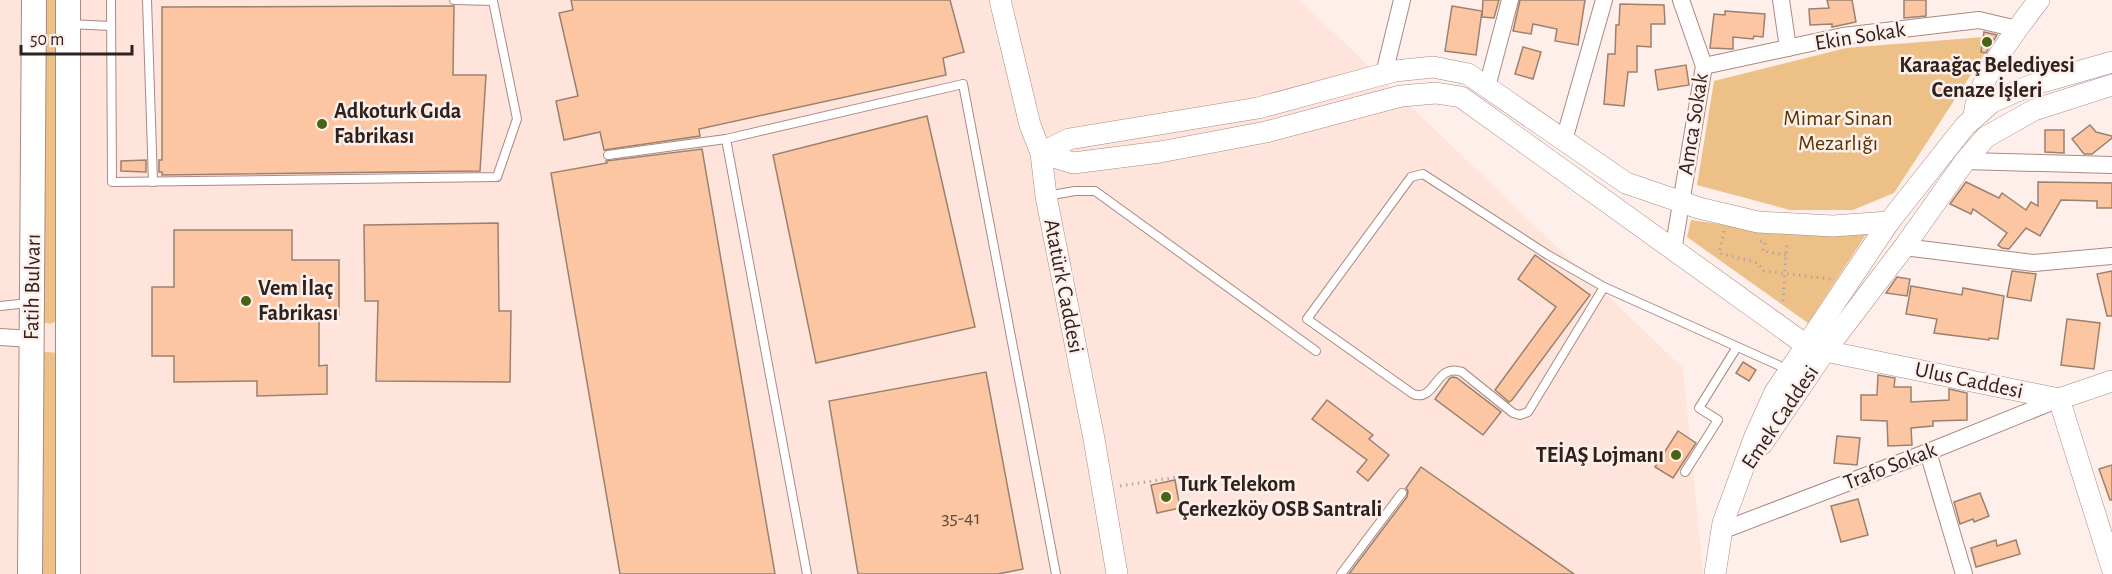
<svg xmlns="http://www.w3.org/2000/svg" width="2112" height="574" font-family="'Alegreya Sans',sans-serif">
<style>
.built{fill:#ffe4dc}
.green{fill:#ecc086}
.building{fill:#fcc6a2;stroke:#9b816f;stroke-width:1.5}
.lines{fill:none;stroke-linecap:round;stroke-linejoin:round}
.service-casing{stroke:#aa8a80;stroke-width:10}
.minor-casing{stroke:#aa8a80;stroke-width:18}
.tertiary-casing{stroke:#aa8a80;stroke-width:22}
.secondary-casing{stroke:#aa8a80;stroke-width:26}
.path{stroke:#b4a6a2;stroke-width:3;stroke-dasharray:1.5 4.5;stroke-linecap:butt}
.service{stroke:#fff;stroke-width:8}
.minor{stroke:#fff;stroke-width:16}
.tertiary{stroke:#fff;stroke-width:21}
.secondary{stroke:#fff;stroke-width:24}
.poi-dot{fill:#486415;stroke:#feefeb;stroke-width:2}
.labels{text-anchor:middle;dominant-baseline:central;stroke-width:5;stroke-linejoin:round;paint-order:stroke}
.number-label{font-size:20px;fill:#624b3f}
.street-label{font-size:22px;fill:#2e221e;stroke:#feefeb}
.poi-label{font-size:22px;font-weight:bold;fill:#2e221e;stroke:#feefeb;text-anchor:start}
.park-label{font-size:22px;fill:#543500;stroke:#feefeb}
</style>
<rect width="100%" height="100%" fill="#feefeb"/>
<!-- built -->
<path class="built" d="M0 0H1300L1683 368 1703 574H0Z"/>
<!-- green -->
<g class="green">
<path d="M39 0H59V320L50 324 40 321Z"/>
<path d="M1996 36 1894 193 1853 210H1790L1697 185 1714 81 1846 48Z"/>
<path d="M1691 220 1788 234 1867 233 1808 323 1687 237Z"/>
<path d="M48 352 57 353V574H36L40 353Z"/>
</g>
<!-- building -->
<g class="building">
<path d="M571 0H950L964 52 943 58 946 75 699 129 700 136 604 150 600 132 564 140 556 101 578 96 559 13 573 10Z"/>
<path d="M1483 0H1499L1494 18 1482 17Z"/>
<path d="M1520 0H1585L1578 45 1555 41 1557 29 1533 24 1531 34 1513 31Z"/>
<path d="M1827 0H1852L1856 22 1832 27V24L1810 25 1809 9 1829 8Z"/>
<path d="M1904 0H1926V16L1904 18Z"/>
<path d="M1620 4 1664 5 1665 24H1651V47L1637 46V72H1628L1624 106 1604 104 1608 54H1615L1616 25H1619Z"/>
<path d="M452 6H454L453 75H486L480 171 162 175V172H159V160H162V7Z"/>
<path d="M1452 6 1482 11 1476 55 1445 51Z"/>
<path d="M1725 11 1765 14 1763 37 1754 36 1753 39 1733 37V49L1710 48 1714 14 1725 15Z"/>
<path d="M1984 32 1997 35 1986 53 1981 52Z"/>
<path d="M1523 47 1541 52 1533 79 1515 74Z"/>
<path d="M1686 65 1689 85 1658 90 1655 70Z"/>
<path d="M927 116 975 327 816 363 773 155Z"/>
<path d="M2090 125 2096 132 2112 136V138L2092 154H2084L2072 139Z"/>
<path d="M2045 130H2064V153L2045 152Z"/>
<path d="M702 149 775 574H620L551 173 607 163 606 161Z"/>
<path d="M146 160V172L121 171V161Z"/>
<path d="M1966 182 1999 198 2002 193 2026 210 2031 202 2038 206V182L2112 183V208H2097V201L2061 200 2040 236 2026 228 2009 249 2002 248 1998 245 2007 233 1973 209 1971 214 1950 204Z"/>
<path d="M498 223 499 311H511L510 382 376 381 378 301H365L364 225Z"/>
<path d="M174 230H292V260H339V315H319V366L327 365V394L257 396V381L174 382V356H152V287H174Z"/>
<path d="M1535 255 1590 295 1512 400 1509 402 1495 390 1556 307 1518 279Z"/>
<path d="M2012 271 2036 274 2031 301 2007 297Z"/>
<path d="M2112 271V316H2107L2097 274Z"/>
<path d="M1897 277 1910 279 1907 296 1886 293Z"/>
<path d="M1911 286 1962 295 1963 288 2004 296 1998 339 1989 338V340L1934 333 1937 319 1906 314Z"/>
<path d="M2067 319 2100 323 2094 369 2061 365Z"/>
<path d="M1743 362 1756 370 1749 381 1736 373Z"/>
<path d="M986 372 1023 569 998 574H858L829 401Z"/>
<path d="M1878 375 1895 378 1894 387H1911V402L1949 400V389L1967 393V420L1933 421V426L1911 428 1912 445 1888 446 1887 421 1861 420V395H1877Z"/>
<path d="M1453 377 1457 378 1501 412 1483 435 1435 399 1450 378Z"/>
<path d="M1327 400 1373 435 1369 439 1389 455 1368 481 1357 472 1367 460 1312 419Z"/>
<path d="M1678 431 1696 443 1673 478 1655 467Z"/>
<path d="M1837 436 1860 438 1857 465 1834 463Z"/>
<path d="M2112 465V500H2110L2099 469Z"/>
<path d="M1421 467 1574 574H1349L1407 497 1408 491 1406 488Z"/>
<path d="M1175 480 1180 508 1157 513 1151 485Z"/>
<path d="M1980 493 1989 516 1974 522 1973 519 1960 524 1954 502Z"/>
<path d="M1858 499 1868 535 1841 542 1831 506Z"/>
<path d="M1996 540 1997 546 2016 540 2020 554 1976 567 1971 548Z"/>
</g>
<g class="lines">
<!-- service casing -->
<g class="service-casing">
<g id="service">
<path d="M111 0 112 182 497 177 517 119 493 1 454 0"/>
<path d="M147 0 153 182"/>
<path d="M69 24 111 26"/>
<path d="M726 139 807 574"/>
<path d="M608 155 726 139 963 84 1056 574"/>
<path d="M1046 196 1075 191H1095L1316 351"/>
<path d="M1604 287 1548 255 1423 174 1411 177 1307 319 1413 394C1436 403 1435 362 1462 372L1513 413 1520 415 1528 412 1604 287 1778 365 1788 372"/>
<path d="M0 306 29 303"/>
<path d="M1685 472 1718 420 1699 408 1737 347"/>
<path d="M1341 574 1402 493"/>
</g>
</g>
<!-- minor casing -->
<g class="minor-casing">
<g id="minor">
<path d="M1781 0 1788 48"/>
<path d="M1704 66 1843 36 1979 20 2017 29"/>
<path d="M1384 74 1402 0"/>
<path d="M1487 87 1510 0"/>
<path d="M1564 140 1604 0"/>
<path d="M1965 161 2112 165"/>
<path d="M1904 247 2034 263 2112 256"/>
<path d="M1673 251 1704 66 1681 0"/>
<path d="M0 337 32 339"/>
<path d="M1928 452 1964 574"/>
<path d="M1721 531 1928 452 2059 399"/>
</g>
</g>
<!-- tertiary casing -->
<g class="tertiary-casing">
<g id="tertiary">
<path d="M1000 0 1030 125 1041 153 1046 196 1094 439 1117 574"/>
<path d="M1974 118C1975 82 2017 29 2039 0"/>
<path d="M1041 153 1073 163 1160 152 1266 132 1401 96 1436 93 1461 97 1806 345 1825 351 2059 399 2112 381"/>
<path d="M1041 153 1069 139 1258 108 1395 71 1433 67 1468 74 1626 183 1699 208 1758 222 1833 226 1889 222"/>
<path d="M2059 399 2112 568"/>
<path d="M1762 444 1825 351 1904 247 1965 161 1986 137 2034 110 2112 85"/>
<path d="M1715 574 1723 523 1755 436 1775 392 1889 222 1965 126 1992 102 2032 85 2112 62"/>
</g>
</g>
<!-- secondary casing -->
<g class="secondary-casing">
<g id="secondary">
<path d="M30 574 34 0"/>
<path d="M68 574V0"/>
</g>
</g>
<!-- path -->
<g class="path">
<path d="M1724 231 1719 253 1758 263 1764 271 1831 279"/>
<path d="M1760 241 1765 242 1763 251 1786 255"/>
<path d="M1783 301 1787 241"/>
<path d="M1120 486 1191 475"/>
</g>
<!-- service -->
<use href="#service" class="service"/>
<!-- minor -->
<use href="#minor" class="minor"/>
<!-- tertiary -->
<use href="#tertiary" class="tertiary"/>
<!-- secondary -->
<use href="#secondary" class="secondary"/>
</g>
<!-- markers -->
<g class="poi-dot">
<circle cx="1987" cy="42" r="6"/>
<circle cx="322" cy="124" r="6"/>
<circle cx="246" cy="301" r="6"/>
<circle cx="1676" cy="455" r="6"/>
<circle cx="1166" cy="497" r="6"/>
</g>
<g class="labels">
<!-- number labels -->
<g class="number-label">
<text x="961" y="518">35-41</text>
</g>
<!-- street labels -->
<g class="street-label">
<text transform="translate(1860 36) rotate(-9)">Ekin Sokak</text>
<text transform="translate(1693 124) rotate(-81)">Amca Sokak</text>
<text transform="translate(1064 286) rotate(79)">Atatürk Caddesi</text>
<text transform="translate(32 287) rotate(-89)">Fatih Bulvarı</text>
<text transform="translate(1969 380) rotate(12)">Ulus Caddesi</text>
<text transform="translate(1780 417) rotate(-56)">Emek Caddesi</text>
<text transform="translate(1890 466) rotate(-21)">Trafo Sokak</text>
</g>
<!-- poi labels -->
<g class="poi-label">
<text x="1987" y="65" text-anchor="middle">Karaağaç Belediyesi<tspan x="1987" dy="25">Cenaze İşleri</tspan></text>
<text x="334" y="111">Adkoturk Gıda<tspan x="334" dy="25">Fabrikası</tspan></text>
<text x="258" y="288">Vem İlaç<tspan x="258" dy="25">Fabrikası</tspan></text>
<text x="1664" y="455" text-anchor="end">TEİAŞ Lojmanı</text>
<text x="1178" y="484">Turk Telekom<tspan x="1178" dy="25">Çerkezköy OSB Santrali</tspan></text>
</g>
<!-- park labels -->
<g class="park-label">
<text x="1838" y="118">Mimar Sinan<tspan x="1838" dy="25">Mezarlığı</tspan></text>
</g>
</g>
<!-- scale -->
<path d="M21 45v9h111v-9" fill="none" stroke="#2e221e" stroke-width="3"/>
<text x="30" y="45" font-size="18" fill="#2e221e" stroke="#feefeb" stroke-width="4.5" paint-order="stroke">50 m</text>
</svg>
